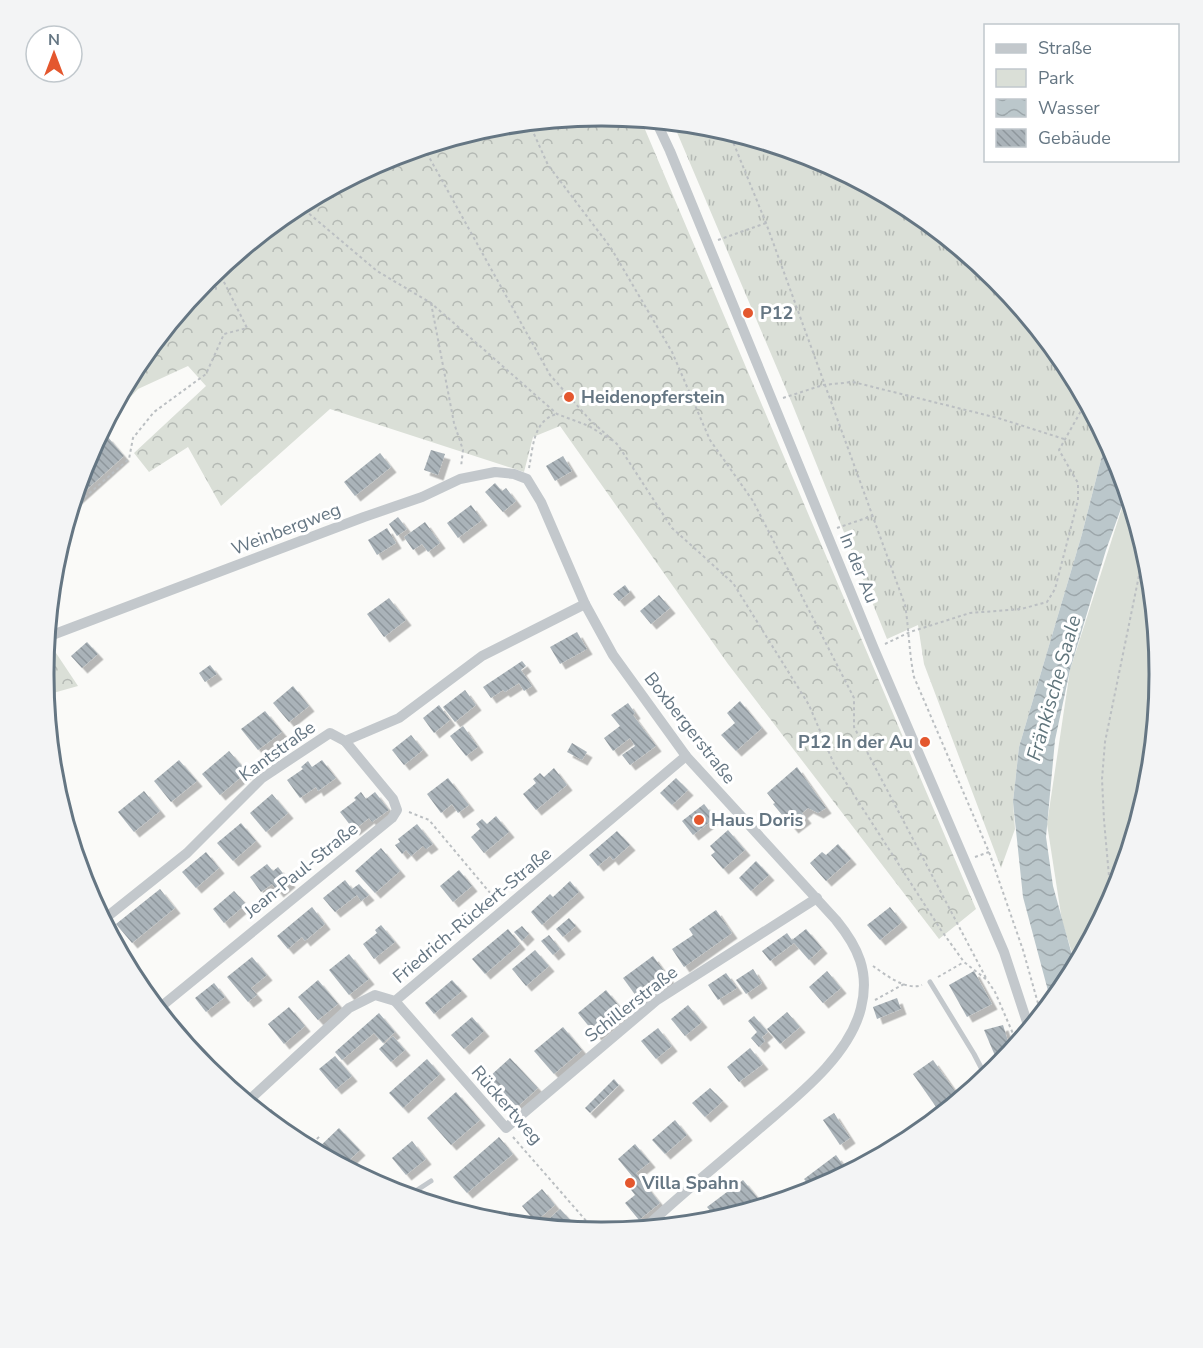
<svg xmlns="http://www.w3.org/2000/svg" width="1203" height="1348" font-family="'Nunito Sans',sans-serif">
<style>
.grass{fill:url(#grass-tufts)}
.forest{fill:url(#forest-crowns)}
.park{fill:#dadfd7}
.water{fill:url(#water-waves)}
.building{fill:url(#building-back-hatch);filter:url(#shadow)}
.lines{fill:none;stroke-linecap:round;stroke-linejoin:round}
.path{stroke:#bbbfc2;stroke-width:2;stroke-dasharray:3 3;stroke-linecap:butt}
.service{stroke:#c3c8cc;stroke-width:5}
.minor{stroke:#c3c8cc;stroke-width:10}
.poi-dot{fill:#e4572e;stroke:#fff;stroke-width:2}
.labels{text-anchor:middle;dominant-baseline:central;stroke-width:6;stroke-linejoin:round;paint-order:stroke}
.poi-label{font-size:18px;font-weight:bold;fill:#657683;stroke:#fff;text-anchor:start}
.street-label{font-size:18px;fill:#657683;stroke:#fff}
.water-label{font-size:20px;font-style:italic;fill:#60757c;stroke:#fff}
.rim{fill:none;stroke:#657683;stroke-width:3}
</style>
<defs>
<pattern id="grass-tufts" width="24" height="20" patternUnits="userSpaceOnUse" patternTransform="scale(1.5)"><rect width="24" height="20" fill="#dadfd7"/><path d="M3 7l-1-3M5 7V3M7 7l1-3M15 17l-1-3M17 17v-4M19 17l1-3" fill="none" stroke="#b4b9b4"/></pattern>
<pattern id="forest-crowns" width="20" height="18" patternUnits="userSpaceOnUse" patternTransform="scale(1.5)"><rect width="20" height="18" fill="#dadfd7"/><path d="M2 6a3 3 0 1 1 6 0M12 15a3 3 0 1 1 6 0" fill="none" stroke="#b4b9b4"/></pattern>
<pattern id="water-waves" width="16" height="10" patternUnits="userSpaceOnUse" patternTransform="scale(1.5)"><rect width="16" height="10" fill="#bbc7cb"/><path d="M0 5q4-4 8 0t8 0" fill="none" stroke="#9ca6aa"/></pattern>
<pattern id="building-back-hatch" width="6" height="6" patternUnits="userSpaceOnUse" patternTransform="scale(1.5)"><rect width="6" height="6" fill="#aab3b9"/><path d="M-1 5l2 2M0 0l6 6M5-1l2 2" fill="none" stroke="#8e969c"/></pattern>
<filter id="shadow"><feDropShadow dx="5.5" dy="5.5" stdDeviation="0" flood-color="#0004"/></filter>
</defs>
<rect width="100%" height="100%" fill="#fafaf8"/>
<!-- grass -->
<path class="grass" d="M673 123 711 127 815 159 912 210 996 280 1066 364 1106 440 1082 534 1019 747 1013 802 1015 829 1001 868 924 664 918 625 887 639 791 401Z"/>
<!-- forest -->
<g class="forest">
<path d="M602 116 641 120 976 909 939 939 728 664 560 426 533 437 524 472 330 409 221 506 188 447 149 472 134 453 206 386 188 366 138 389 106 423 138 364 207 279 292 210 388 158 493 127Z"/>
<path d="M50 644 78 686 46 695 44 674 46 645Z"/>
<path d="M50 741 57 751 70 801 58 796 54 783Z"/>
</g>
<!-- park -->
<path class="park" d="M1127 492 1149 565 1159 674 1149 783 1117 888 1076 965 1062 921 1047 824 1070 670Z"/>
<!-- water -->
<path class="water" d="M1106 440 1117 461 1127 492 1106 550 1070 670 1055 740 1046 837 1053 886 1075 966 1065 984 1051 1002 1023 897 1013 802 1019 747 1082 534Z"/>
<!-- building -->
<g class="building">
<path d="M107 436 124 456 74 501 86 460 92 450Z"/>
<path d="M431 450 445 454 438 475 424 470Z"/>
<path d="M380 453 391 467 355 496 344 482Z"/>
<path d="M563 456 572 471 555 481 546 466Z"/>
<path d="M495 483 502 491 506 488 516 501 503 512 485 492Z"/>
<path d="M471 505 482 520 458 538 447 523Z"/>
<path d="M398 517 407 529 397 536 389 524Z"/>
<path d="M425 522 440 543 428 552 422 544 413 550 404 537Z"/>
<path d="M387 528 396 543 377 555 368 540Z"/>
<path d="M625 585 630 592 619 601 613 594Z"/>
<path d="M659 595 670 608 651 624 640 611Z"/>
<path d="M389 598 406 620 384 637 367 614Z"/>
<path d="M577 632 587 649 560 664 550 647Z"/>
<path d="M87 642 98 654 82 668 71 656Z"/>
<path d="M522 661 526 666 521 670 532 686 524 691 519 683 505 692 503 690 491 698 483 687Z"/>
<path d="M210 665 217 674 205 682 199 673Z"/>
<path d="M293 686 309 706 289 722 273 703Z"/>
<path d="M465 690 476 705 455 722 443 707Z"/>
<path d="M740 701 762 728 736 751 721 735 735 723 727 713Z"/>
<path d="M628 703 635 713 633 715 656 746 630 765 622 755 635 746 630 738 613 751 604 738 620 726 611 715Z"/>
<path d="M439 705 450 720 434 733 423 718Z"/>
<path d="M265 711 282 732 258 750 241 729Z"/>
<path d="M463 726 478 747 466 756 450 736Z"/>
<path d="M411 735 423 750 404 765 392 750Z"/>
<path d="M572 743 587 752 582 760 567 752Z"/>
<path d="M229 751 247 772 220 795 202 774Z"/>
<path d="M179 760 197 781 171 802 154 781Z"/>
<path d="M322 760 336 778 318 791 316 787 300 798 287 780 303 769 301 767 308 761 312 767Z"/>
<path d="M797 767 826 808 818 813 808 808 802 813 806 818 793 828 773 804 775 803 767 793Z"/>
<path d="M554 768 567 785 536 810 523 794 536 783 533 779 540 773 544 777Z"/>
<path d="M448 778 469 805 458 813 452 804 441 813 427 794Z"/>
<path d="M676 778 688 790 672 805 660 793Z"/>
<path d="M144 791 160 811 134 832 118 812Z"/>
<path d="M361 792 366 799 375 792 389 810 372 822 369 818 354 830 340 812 356 800 354 798Z"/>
<path d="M272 794 288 813 266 832 250 813Z"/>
<path d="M704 804 715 818 693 835 682 821Z"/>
<path d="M496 816 509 832 484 853 471 837 480 829 476 824 482 819 487 824Z"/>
<path d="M241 823 256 841 233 861 217 843Z"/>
<path d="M417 824 433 844 426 849 423 846 411 856 406 850 402 854 395 845 400 842 398 839Z"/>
<path d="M728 830 745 850 723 869 711 855 715 852 710 846Z"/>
<path d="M617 831 630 845 613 860 610 856 598 866 589 855Z"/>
<path d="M838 844 851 859 826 881 810 863 822 852 826 855Z"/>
<path d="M381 848 400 871 375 893 355 871Z"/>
<path d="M206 852 219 868 196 888 182 872Z"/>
<path d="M756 861 769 875 751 891 739 878Z"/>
<path d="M267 864 273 871 278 867 290 882 278 892 272 884 261 892 250 877Z"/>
<path d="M459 870 472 886 453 902 440 886Z"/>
<path d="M345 880 352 889 359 884 369 895 361 901 357 895 335 912 323 898Z"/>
<path d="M570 881 579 892 542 925 531 912 550 894 553 897Z"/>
<path d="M160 889 175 908 132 943 116 924Z"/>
<path d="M234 891 246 904 224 923 213 909Z"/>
<path d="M312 907 325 924 305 941 302 937 288 949 277 936Z"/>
<path d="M890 907 902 922 880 940 867 925Z"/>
<path d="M716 910 732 933 684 967 672 949 693 935 689 929Z"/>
<path d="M569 918 576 926 563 937 556 929Z"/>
<path d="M381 925 395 942 374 959 363 944 377 933 375 930Z"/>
<path d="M522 926 529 934 522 941 514 932Z"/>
<path d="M508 929 520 944 485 974 472 959Z"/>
<path d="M806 929 822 948 809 960 794 943 770 961 762 951 787 933 792 940Z"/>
<path d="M549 935 560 949 553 955 541 941Z"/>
<path d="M535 950 549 966 526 986 512 969Z"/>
<path d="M349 954 369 979 349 995 329 970Z"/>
<path d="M653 956 669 978 639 1000 623 978Z"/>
<path d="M252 957 267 975 251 988 257 995 248 1002 227 977Z"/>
<path d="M753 969 762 983 746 994 736 980Z"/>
<path d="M827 971 841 988 823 1003 809 987Z"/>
<path d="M974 971 992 1004 967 1017 949 985Z"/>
<path d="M726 973 737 988 718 1000 708 985Z"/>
<path d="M318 980 338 1004 318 1020 298 997Z"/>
<path d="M452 980 462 991 434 1014 425 1003Z"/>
<path d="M214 983 225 997 206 1012 195 998Z"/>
<path d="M606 990 624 1012 596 1035 578 1013Z"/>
<path d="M897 998 901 1009 877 1019 873 1007Z"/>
<path d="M688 1005 702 1022 685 1036 671 1019Z"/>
<path d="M289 1007 305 1026 284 1044 268 1024Z"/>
<path d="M787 1012 800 1027 780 1044 767 1029Z"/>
<path d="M379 1013 395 1032 383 1043 374 1033 342 1060 335 1052Z"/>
<path d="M754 1016 768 1032 762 1037 765 1041 759 1047 751 1038 757 1032 748 1021Z"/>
<path d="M472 1017 484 1031 464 1049 451 1035Z"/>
<path d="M1003 1025 1011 1051 999 1065 984 1030Z"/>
<path d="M563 1027 582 1050 554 1074 534 1051Z"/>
<path d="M658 1028 672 1046 656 1059 641 1041Z"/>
<path d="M393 1036 405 1050 391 1062 379 1049Z"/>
<path d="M750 1048 763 1064 739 1082 727 1067Z"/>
<path d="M335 1056 352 1076 336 1089 319 1069Z"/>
<path d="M510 1058 538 1088 517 1107 489 1077Z"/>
<path d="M427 1059 440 1074 403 1108 389 1093Z"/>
<path d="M933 1060 960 1098 941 1114 913 1074Z"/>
<path d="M614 1079 619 1085 590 1113 585 1108Z"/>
<path d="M710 1088 723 1101 705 1117 692 1103Z"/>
<path d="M456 1092 480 1120 451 1145 427 1118Z"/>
<path d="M271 1109 283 1122 278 1127 264 1116Z"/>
<path d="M834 1113 850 1138 840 1145 823 1120Z"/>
<path d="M675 1120 687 1135 665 1154 652 1140Z"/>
<path d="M339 1128 360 1150 343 1166 315 1151Z"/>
<path d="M499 1137 513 1154 467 1193 453 1177Z"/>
<path d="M412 1141 426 1159 406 1175 392 1158Z"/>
<path d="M635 1144 650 1162 636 1173 660 1203 639 1220 625 1203 635 1195 625 1182 632 1176 618 1159Z"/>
<path d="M836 1155 848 1172 813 1190 804 1179Z"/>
<path d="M743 1180 761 1202 753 1208 717 1219 707 1207Z"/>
<path d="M542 1189 555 1205 535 1222 522 1206Z"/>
<path d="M560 1209 575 1225 571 1229 541 1226Z"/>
</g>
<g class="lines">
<!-- path -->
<g class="path">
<path d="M529 123 548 165 611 248 672 352 710 440 753 501 854 698V727L986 978"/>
<path d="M729 132 766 223 905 605C909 629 909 653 914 677L989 852 1023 950 1041 1014"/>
<path d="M424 148 550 375 590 420 618 445 672 528 733 583 809 705 834 764 941 930 964 962 987 980 995 992 1017 1043"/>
<path d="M300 206 377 271 431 303 557 414 589 426 611 440"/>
<path d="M718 240 766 223"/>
<path d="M206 281 216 289 215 273"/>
<path d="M431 303 454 423 463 450 461 467"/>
<path d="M783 398 823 385 853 382 998 418 1064 439"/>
<path d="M529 468C533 448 533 420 557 414"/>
<path d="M71 509 129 459 133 438 154 412 206 374 224 334 247 328 218 270"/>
<path d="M837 528 872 516"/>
<path d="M885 644 910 632 970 613 1021 609 1047 602 1055 589 1078 500V483L1059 450 1086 402"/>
<path d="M409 812 429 820 496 900"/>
<path d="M975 857 989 852"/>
<path d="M1111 899 1104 820 1102 779 1105 742 1144 551"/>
<path d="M873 966C886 975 906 991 922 985"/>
<path d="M938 977 964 962"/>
<path d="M875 1000 904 984"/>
<path d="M513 1137 595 1231"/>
<path d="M308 1147 320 1136"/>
</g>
<!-- service -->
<g class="service">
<path d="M930 982 974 1054 986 1077"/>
<path d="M408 1196 431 1181"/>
</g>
<!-- minor -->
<g class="minor">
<path d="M656 121 670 151 874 649 1004 952 1029 1028"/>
<path d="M47 637 364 517 422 497 460 479 495 472 514 474 527 479 541 502 585 604 613 655 686 756 836 920C858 947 870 972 861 1008 849 1057 796 1097 759 1129 721 1162 682 1193 645 1228"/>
<path d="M103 920 187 853 262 778 330 733 345 741 399 718 482 656 585 604"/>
<path d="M395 1001 506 1128 657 1000 817 898"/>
<path d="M158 1009 392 818 397 810 393 799 345 741"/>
<path d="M247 1102 349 1008 375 995 395 1001 686 756"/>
</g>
</g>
<!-- markers -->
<g class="poi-dot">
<circle cx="748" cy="313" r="6"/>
<circle cx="569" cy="397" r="6"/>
<circle cx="925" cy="742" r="6"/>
<circle cx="699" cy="820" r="6"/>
<circle cx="630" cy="1183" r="6"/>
</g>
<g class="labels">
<!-- poi labels -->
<g class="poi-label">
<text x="760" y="313">P12</text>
<text x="581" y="397">Heidenopferstein</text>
<text x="913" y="742" text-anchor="end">P12 In der Au</text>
<text x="711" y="820">Haus Doris</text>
<text x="642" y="1183">Villa Spahn</text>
</g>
<!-- street labels -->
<g class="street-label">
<text transform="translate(286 529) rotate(-21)">Weinbergweg</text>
<text transform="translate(859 568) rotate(68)">In der Au</text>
<text transform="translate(690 728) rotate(52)">Boxbergerstraße</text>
<text transform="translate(277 751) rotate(-36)">Kantstraße</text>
<text transform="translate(301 870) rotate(-39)">Jean-Paul-Straße</text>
<text transform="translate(472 915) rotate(-40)">Friedrich-Rückert-Straße</text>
<text transform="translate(631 1004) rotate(-38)">Schillerstraße</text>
<text transform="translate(507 1105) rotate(49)">Rückertweg</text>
</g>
<!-- water labels -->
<g class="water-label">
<text transform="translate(1054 688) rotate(-74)">Fränkische Saale</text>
</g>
</g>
<!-- crop -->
<path d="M0 0H1203V1348H0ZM601 126H602A547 547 0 0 1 1149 673V675A547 547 0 0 1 602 1222H601A547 547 0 0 1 54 675V673A547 547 0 0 1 601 126Z" fill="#f3f4f5" fill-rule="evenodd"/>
<path class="rim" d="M601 126H602A547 547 0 0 1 1149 673V675A547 547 0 0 1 602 1222H601A547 547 0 0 1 54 675V673A547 547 0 0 1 601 126Z"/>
<!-- legend -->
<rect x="984" y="24" width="195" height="138" fill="#ffffff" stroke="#c1c8cd" stroke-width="1.5"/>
<rect x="996" y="44" width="30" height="9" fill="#c3c8cc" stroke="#c1c8cd" stroke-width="1.5"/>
<text x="1038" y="54" font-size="18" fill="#657683">Straße</text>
<rect x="996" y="69" width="30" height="18" fill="#dadfd7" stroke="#c1c8cd" stroke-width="1.5"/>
<text x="1038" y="84" font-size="18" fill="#657683">Park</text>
<rect x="996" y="99" width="30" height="18" fill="url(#water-waves)" stroke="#c1c8cd" stroke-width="1.5"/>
<text x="1038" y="114" font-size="18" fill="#657683">Wasser</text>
<rect x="996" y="129" width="30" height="18" fill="url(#building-back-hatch)" stroke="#c1c8cd" stroke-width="1.5"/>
<text x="1038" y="144" font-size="18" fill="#657683">Gebäude</text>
<!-- north arrow -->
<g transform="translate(54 54)"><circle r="28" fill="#ffffff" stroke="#c1c8cd" stroke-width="1.5"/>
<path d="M0-4.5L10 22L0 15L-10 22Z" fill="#e4572e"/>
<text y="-9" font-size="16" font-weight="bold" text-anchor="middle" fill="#657683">N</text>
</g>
</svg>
